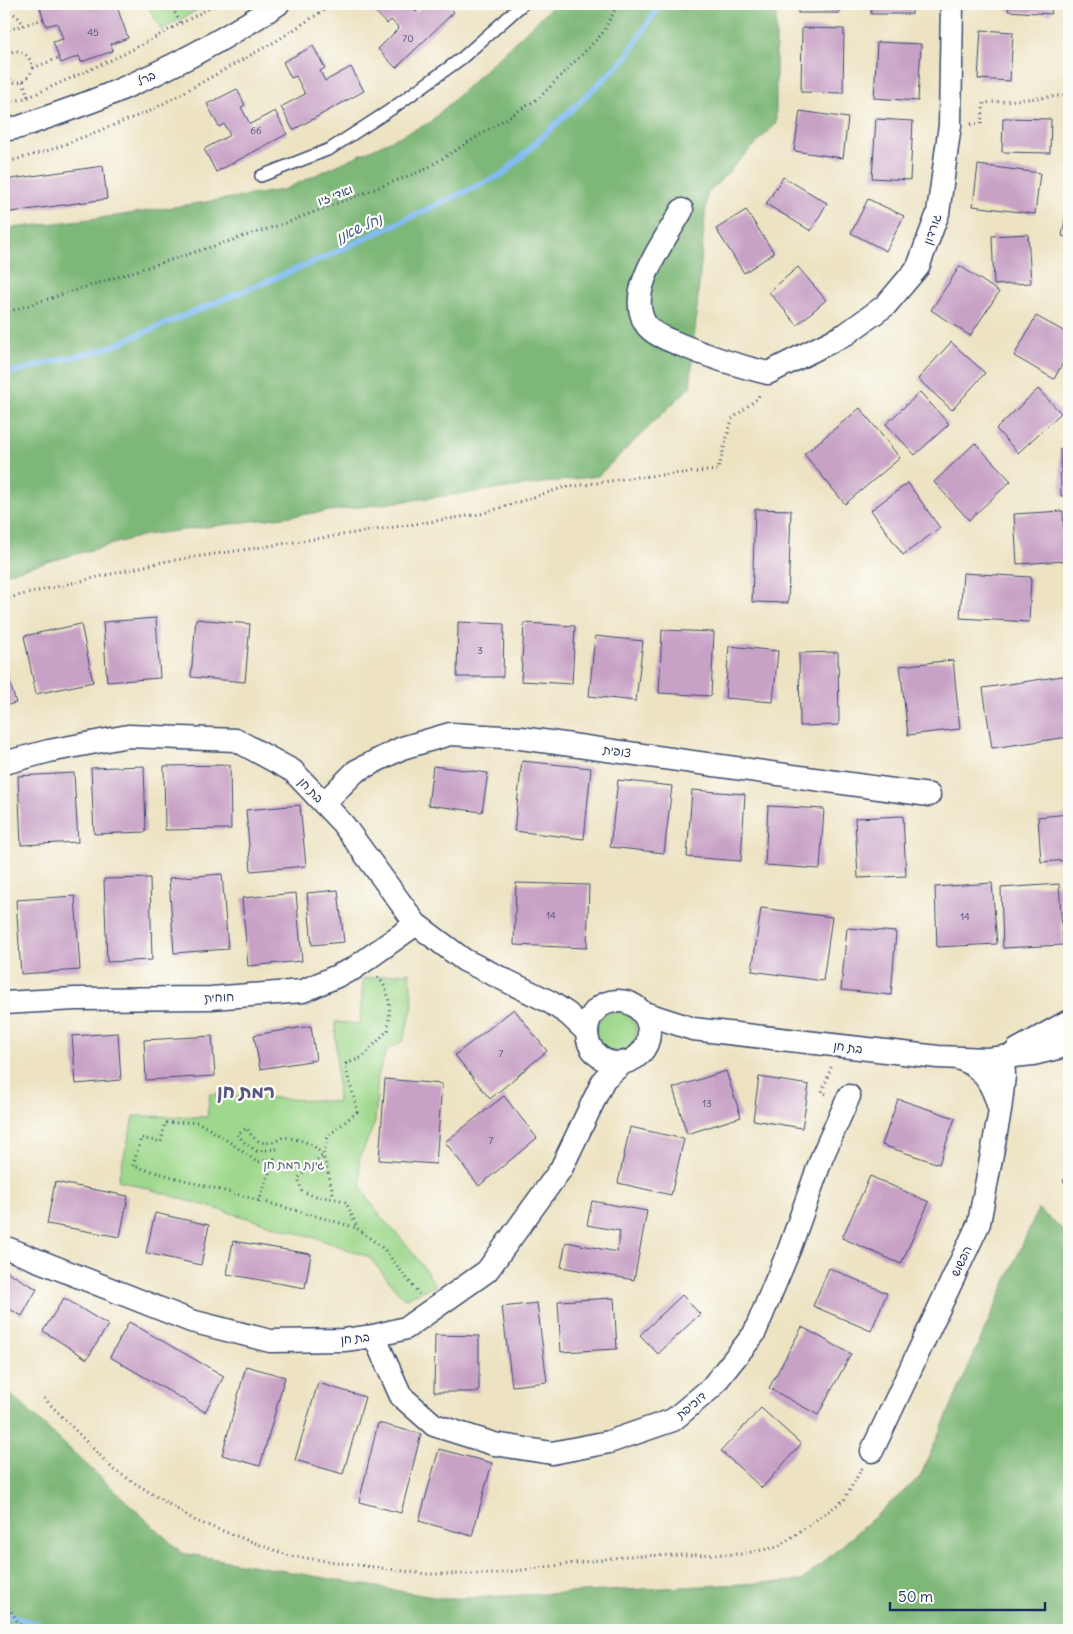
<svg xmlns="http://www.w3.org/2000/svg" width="1073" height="1634" font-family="Delius,'Playpen Sans Hebrew',sans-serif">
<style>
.green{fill:#9ed88c;stroke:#5c8475}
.forest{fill:#7eb878;stroke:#4c746b}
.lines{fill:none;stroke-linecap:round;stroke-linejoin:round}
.stream{stroke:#81bcf3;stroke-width:6}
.building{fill:#c7a1c6}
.service-casing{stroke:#3a4a6d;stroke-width:14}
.minor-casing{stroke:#3a4a6d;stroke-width:25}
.path{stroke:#3a4a6d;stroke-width:3;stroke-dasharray:1 4;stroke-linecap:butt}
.service{stroke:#fff;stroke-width:11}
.minor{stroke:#fff;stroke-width:22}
.labels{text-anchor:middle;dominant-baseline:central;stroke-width:4.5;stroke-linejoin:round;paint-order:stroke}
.number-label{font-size:10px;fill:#464c78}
.street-label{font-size:12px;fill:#1b2f5e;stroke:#fdfcf7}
.park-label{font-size:12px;fill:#3c596a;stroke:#fdfcf7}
.water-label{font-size:14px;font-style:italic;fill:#3a598b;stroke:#fdfcf7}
.district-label{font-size:18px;font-weight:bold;fill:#575782;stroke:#fdfcf7}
</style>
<rect width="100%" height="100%" fill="#fdfcf7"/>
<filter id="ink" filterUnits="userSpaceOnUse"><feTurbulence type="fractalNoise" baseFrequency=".02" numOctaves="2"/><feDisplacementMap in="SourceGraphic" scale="10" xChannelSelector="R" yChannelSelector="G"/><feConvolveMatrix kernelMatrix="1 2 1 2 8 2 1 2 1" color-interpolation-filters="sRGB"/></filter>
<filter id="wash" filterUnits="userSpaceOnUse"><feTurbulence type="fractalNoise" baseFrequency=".0096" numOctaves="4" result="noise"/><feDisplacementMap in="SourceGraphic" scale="20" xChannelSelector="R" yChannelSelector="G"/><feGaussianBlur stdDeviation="1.12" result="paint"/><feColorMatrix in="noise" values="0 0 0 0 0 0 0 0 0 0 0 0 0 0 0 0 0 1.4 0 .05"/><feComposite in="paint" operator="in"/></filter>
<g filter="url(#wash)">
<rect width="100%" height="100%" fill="#ede3c3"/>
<!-- green -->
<g class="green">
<path d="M147 4H208L161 30Z"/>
<path d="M409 972 413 1005 403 1041 387 1050 378 1074 375 1122 359 1160 362 1189 380 1216 407 1245 436 1285 404 1299 369 1257 319 1239 118 1180 134 1116 207 1117 210 1094 338 1102 335 1022 360 1024 363 979Z"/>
<circle cx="616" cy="1032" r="20"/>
</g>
<!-- forest -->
<g class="forest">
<path d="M555 4H776V123L707 194 690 387 598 476 145 535 4 574V229L116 216 283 190 429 123Z"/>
<path d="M1038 1209 1069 1235V1630H4V1388L182 1553 445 1599 802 1581 920 1477Z"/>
</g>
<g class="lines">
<!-- stream -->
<g class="stream">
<path d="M4 374 105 349 323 258 503 174 626 58 660 4"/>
<path d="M4 1614 57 1630"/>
</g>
</g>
<g id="blocks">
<!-- building -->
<g class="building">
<path d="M43 4H116L128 38 111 44 113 51 81 62 79 56 61 63 53 42 63 39 57 23 46 26 39 5Z"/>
<path d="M371 4H408L416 12 425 4H447L454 12 396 68 378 49 399 28 391 20 387 24 369 5Z"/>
<rect x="798" y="4" width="41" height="9"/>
<rect x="871" y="4" width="41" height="10"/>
<path d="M1009 4H1052L1051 14 1008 11Z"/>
<path d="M802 28 844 29 843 93 801 92Z"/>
<path d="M981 30 1013 32 1010 81 978 79Z"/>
<path d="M877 42 921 44 918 101 874 98Z"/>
<path d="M313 46 325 68 320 71 325 81 351 67 364 91 293 130 281 107 305 94 296 76 291 78 283 62Z"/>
<path d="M237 89 245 105 241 107 250 124 275 111 287 134 216 172 204 149 230 135 224 124 219 127 207 104Z"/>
<path d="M800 111 848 118 843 158 794 151Z"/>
<path d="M1003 118 1051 119 1050 153 1002 152Z"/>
<path d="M876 119 913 121 910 180 872 178Z"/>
<path d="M978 165 1040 173 1035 214 973 206Z"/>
<path d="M103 166 107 199 4 213V180Z"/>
<path d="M783 177 827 203 811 231 766 204Z"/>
<path d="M868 199 904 216 886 251 851 233Z"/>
<path d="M1068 203H1069V238L1062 236Z"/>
<path d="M746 210 774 253 744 273 716 229Z"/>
<path d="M1028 234 1031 283 994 285 992 236Z"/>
<path d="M960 266 999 292 970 336 931 310Z"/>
<path d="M798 267 826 300 797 325 769 292Z"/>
<path d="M1036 316 1069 334V352L1054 379 1014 356Z"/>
<path d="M951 342 985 373 952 410 918 379Z"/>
<path d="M1038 389 1061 413 1018 453 996 429Z"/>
<path d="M920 392 949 424 915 455 886 424Z"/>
<path d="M860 408 900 458 845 504 804 454Z"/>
<path d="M975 443 1011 481 969 520 934 482Z"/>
<path d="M1060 449H1069V496H1061Z"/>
<path d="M908 483 940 528 903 555 871 510Z"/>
<path d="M755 509 791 510 788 603 752 602Z"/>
<path d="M1063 511 1065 561 1017 564 1014 514Z"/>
<path d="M963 573 1031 577 1029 622 960 618Z"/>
<path d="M156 618 160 678 107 682 103 622Z"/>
<path d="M196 619 250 624 245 682 191 677Z"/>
<path d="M458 622 504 624 503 677H457Z"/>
<path d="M524 623 575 626 572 684 521 681Z"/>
<path d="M81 624 93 682 36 694 24 636Z"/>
<path d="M662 630 714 632 711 696 659 693Z"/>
<path d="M595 636 643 641 636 701 589 696Z"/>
<path d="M729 646 778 651 773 702 725 698Z"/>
<path d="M838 652 839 725 800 726 799 653Z"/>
<path d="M953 660 960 729 908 735 900 666Z"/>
<path d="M4 663 16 703 4 706Z"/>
<path d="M1069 675V737L992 748 983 688Z"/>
<path d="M522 761 591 768 584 839 514 831Z"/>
<path d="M230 765 231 829 165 830 164 766Z"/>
<path d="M144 766 146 832 94 834 91 768Z"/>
<path d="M433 766 488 773 482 812 428 805Z"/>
<path d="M74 773 78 842 21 845 18 776Z"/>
<path d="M618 780 672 786 664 853 610 847Z"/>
<path d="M692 790 745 794 741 861 687 857Z"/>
<path d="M300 805 306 866 251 871 246 810Z"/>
<path d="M768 806 824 809 820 869 765 865Z"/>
<path d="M1069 814V860L1041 862 1038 817Z"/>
<path d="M903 816 906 876 858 878 855 818Z"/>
<path d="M222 874 228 949 174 953 169 878Z"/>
<path d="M150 878 152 960 107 962 104 879Z"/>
<path d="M516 883 589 885 587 948 514 945Z"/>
<path d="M992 883 997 944 937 947 935 887Z"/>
<path d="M1059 884 1063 945 1003 948 1001 888Z"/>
<path d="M338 890 344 942 312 945 307 893Z"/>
<path d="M296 893 302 961 248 966 242 898Z"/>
<path d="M75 896 80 970 21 974 16 900Z"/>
<path d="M761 908 832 917 823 981 752 971Z"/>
<path d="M847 928 896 932 891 995 841 990Z"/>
<path d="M514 1009 547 1051 490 1099 455 1055Z"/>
<path d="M311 1026 316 1060 260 1069 254 1035Z"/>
<path d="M118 1033 121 1080 76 1084 72 1036Z"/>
<path d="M212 1036 215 1076 146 1080 144 1040Z"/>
<path d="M726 1071 741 1117 687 1134 673 1088Z"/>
<path d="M759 1077 809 1085 802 1128 753 1120Z"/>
<path d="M385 1079 442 1084 436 1164 379 1160Z"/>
<path d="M504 1096 537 1138 479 1186 445 1142Z"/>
<path d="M898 1099 955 1118 939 1164 882 1145Z"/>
<path d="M630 1127 684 1139 671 1195 618 1183Z"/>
<path d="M1069 1174V1187L1063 1181Z"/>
<path d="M870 1176 929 1202 901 1264 842 1238Z"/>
<path d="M55 1182 128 1196 120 1237 47 1224Z"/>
<path d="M592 1201 647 1211 634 1280 561 1267 566 1242 617 1252 620 1231 587 1225Z"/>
<path d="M155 1213 209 1225 201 1265 146 1253Z"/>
<path d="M233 1241 311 1254 305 1288 227 1274Z"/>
<path d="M829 1268 887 1293 871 1331 813 1306Z"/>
<path d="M4 1270 37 1289 22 1316 4 1306Z"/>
<path d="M682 1295 700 1314 658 1354 640 1335Z"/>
<path d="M64 1298 108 1325 87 1359 43 1331Z"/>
<path d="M614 1298 617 1349 561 1352 558 1301Z"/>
<path d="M537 1303 547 1382 512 1386 502 1307Z"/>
<path d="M129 1322 224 1376 205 1412 110 1357Z"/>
<path d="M802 1327 851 1354 818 1415 769 1388Z"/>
<path d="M435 1335 479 1336V1392H434Z"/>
<path d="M246 1366 285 1377 260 1466 222 1455Z"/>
<path d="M318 1383 365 1397 343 1474 295 1460Z"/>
<path d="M761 1408 801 1444 762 1488 721 1451Z"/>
<path d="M378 1423 421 1434 401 1513 359 1502Z"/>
<path d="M439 1449 492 1463 472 1536 419 1521Z"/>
</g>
</g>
</g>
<g filter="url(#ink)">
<use href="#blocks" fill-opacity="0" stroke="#3a4a6d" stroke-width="1"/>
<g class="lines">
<!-- service casing -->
<g class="service-casing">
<path id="service" d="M261 176 330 149 390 110 462 58 523 4"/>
</g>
<!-- minor casing -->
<g class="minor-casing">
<g id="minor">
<path d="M4 130 20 127C52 115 85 105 117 91 174 67 227 38 278 4"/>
<path d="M682 210C669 233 646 265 641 291 638 304 640 321 651 330 659 337 672 341 681 345 710 357 738 366 768 373L846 334 886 305 918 267 938 213 950 125 952 4"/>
<path d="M4 763 49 751 128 736 236 740 293 771 343 824 416 924 464 960 550 1002 568 1014 587 1032"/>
<path d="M324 803 356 771 402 748 450 734 521 738 929 795"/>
<circle cx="618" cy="1032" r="31"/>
<path d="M4 1003 75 999 211 998 303 991 353 969 416 924"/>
<path d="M641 1012 693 1029 938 1057 987 1059 1033 1054 1069 1045"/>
<path d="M1017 1050 1069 1021"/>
<path d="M960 1059C983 1066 993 1086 999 1108"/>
<path d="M4 1247 191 1321 270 1341 344 1340 374 1336 406 1328 487 1271 561 1169 604 1079 623 1063"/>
<path d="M374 1336 401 1396 434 1425 494 1444 552 1453 609 1442 673 1420 711 1388 754 1334 789 1250 822 1157 849 1096"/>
<path d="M872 1451 979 1223 1000 1111 1004 1076 1003 1057"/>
</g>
</g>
<!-- path -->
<g class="path">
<path d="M170 4 181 24"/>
<path d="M4 13C14 12 19 16 23 25"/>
<path d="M4 31 44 19"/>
<path d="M4 58C15 44 30 53 33 68 29 78 24 83 13 82L4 75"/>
<path d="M33 68 59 58"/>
<path d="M23 81 28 97"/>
<path d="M4 104 29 97 124 54 217 4"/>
<path d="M971 124H981L984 103 1069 95"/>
<path d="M4 163 50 150 150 111 278 40 333 4"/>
<path d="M4 313 283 224 424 170 539 98 602 34 618 4"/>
<path d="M4 599 162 562 481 514 562 488 637 477 718 470 732 419 758 398 760 392"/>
<path d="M378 977C392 993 390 1010 388 1030L363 1057 346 1064C347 1082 355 1093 357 1112L328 1136 323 1156 307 1167 298 1179 302 1191C317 1199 331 1196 346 1202L358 1229 384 1249 419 1294"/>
<path d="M826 1094 822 1092 832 1065"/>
<path d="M277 1149 257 1151 245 1143 237 1134 247 1128C255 1144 268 1147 283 1137 328 1143 324 1158 334 1197"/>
<path d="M259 1202 274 1159 257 1162 228 1141 198 1122 165 1123 161 1142 141 1138 133 1166C208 1187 283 1206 357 1228"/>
<path d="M44 1398 114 1470 196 1521 290 1556 426 1574H493L628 1556 741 1554 778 1547 844 1500 862 1468"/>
<path d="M4 1605 9 1608 23 1630"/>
</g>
<!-- service -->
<use href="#service" class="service"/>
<!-- minor -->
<use href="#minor" class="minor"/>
</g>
</g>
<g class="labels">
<!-- number labels -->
<g class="number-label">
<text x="93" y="32">45</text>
<text x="408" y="38">70</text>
<text x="256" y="130">66</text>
<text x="480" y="650">3</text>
<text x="551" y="915">14</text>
<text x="965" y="916">14</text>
<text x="501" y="1053">7</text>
<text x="707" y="1103">13</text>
<text x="491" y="1140">7</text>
</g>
<!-- street labels -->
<g class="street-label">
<text transform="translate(146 78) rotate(-25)">ברל</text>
<text transform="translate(335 195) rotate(-21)">ואדי זיו</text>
<text transform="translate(932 229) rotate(-71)">גורדון</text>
<text transform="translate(617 751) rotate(8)">צופית</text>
<text transform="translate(311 790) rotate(46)">בת חן</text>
<text transform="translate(219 997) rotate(-3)">חוחית</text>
<text transform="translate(848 1047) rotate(7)">בת חן</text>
<text transform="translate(961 1261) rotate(-65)">הפשוש</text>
<text transform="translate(355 1338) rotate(-6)">בת חן</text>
<text transform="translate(691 1405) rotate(-40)">דוכיפת</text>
</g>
<!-- park labels -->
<g class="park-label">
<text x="294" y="1164">גינת רמת חן</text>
</g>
<!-- water labels -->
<g class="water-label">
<text transform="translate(359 228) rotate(-25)">נחל שאנן</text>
</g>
<!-- district labels -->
<g class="district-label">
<text x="246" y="1091">רמת חן</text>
</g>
</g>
<!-- margin -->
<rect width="1073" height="1634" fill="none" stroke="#fdfcf7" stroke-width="20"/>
<!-- scale -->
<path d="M890 1602v8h155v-8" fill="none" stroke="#1b2f5e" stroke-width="2.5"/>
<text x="898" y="1602" font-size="15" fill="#1b2f5e" stroke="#fdfcf7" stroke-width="4" paint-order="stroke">50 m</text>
</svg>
